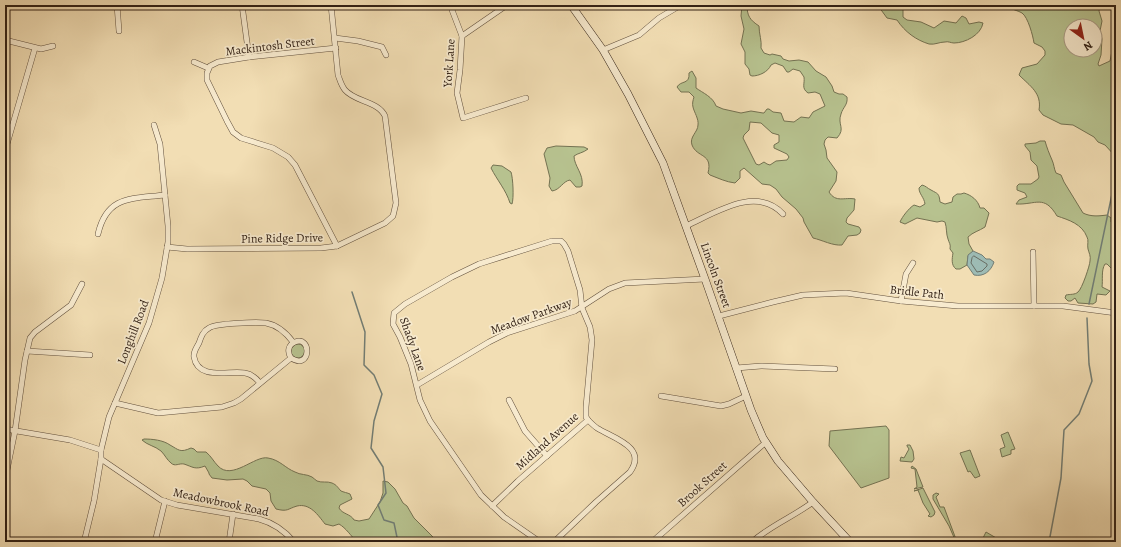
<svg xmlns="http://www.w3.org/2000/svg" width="1121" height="547" font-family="Alegreya,serif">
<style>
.green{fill:#b7c28f;stroke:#747252;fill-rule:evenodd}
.water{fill:#9dbbb4;stroke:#727d74}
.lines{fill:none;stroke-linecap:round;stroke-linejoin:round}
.shore{stroke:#686e64;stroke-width:1}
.stream{stroke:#727d74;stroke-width:1.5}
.minor-casing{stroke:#62503d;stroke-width:6}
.secondary-casing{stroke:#322115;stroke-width:8}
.minor{stroke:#f7eace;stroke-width:5}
.secondary{stroke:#f7eace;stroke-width:7}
.labels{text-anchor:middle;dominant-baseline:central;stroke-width:3.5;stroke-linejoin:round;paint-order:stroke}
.street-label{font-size:12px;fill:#322115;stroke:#f7eace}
</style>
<rect width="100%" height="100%" fill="#f2deb4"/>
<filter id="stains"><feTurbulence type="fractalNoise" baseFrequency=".005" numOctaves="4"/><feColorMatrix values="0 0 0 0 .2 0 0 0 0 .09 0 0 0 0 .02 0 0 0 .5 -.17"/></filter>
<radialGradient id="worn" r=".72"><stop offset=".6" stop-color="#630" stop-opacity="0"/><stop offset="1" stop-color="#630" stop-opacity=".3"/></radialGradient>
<!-- green -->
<g class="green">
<path d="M742 5H747C747 16 750 20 759 26 759 34 762 41 761 48L764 53 770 55 772 54 781 56 783 59 789 61 799 60 808 62 816 71 826 77 832 86 834 92 839 94H843L847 97C848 105 843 107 841 114 837 125 846 128 837 138L828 137 825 140 824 144 826 150 827 158 837 172 836 181 829 192C836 203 844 197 855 199L854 210 847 218 846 222 848 224 859 227 861 230 860 233 857 235 848 236 842 245C833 246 822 240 813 238L804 222 803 218 796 209 782 197 776 189 770 185 762 184 744 168 740 171V178L735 183C726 182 718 178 710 175L708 173C713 153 697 158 692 145 689 137 698 132 698 125 699 119 694 112 693 107 692 104 693 100 694 97L689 92H681L677 87C681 80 690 85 689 73L692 71 696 78V88C703 93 713 97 716 106L723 109 741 113 751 111 763 113H764L767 109H769L773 112 781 113 784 121 794 122 801 117 809 118 813 112 825 106 820 94 815 92 808 93C801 88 805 84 804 77 803 75 801 73 800 71L793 69 789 72H787L783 66 775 63 771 65C768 72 759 76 752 76L750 75 749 69 745 64V52L741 44 744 29 741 16ZM750 122 761 123 772 133 779 135V142L774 145V148L787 154 789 157 787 160 776 161 770 165 767 164 764 162 759 165 756 164 743 138 744 135 749 130Z"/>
<path d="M875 5H902L903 7V17L907 20 921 22 934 28 944 21 956 23 962 16 966 18 969 24 979 22 983 23C981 35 965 43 954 43 951 43 948 41 945 42 939 42 935 45 929 44 916 40 905 32 897 20L887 18 879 7Z"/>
<path d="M1008 5H1100L1099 11 1102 21 1100 31 1102 39 1101 55 1098 64 1099 66 1110 61 1112 51 1116 46V160V157L1105 145 1098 142 1094 137 1073 125 1061 124 1043 115 1039 110C1042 93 1030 86 1019 75L1022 68 1037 64 1045 55V51L1042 47 1034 43C1033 36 1028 17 1022 13 1017 10 1011 10 1008 5ZM1071 26H1095V50H1071Z"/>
<path d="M1040 141H1045C1047 148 1049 153 1052 160 1054 164 1054 169 1056 173L1061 175 1064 182 1083 213C1091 217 1099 216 1107 215L1111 218V222L1113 224 1116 221V269H1112L1107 264H1105C1101 270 1103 280 1102 287L1110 291 1106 295 1097 294 1096 302 1093 304 1078 303 1075 298 1071 301H1068L1065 298 1066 295C1070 294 1075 295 1078 292 1082 289 1090 265 1090 261 1091 256 1089 253 1088 249 1087 245 1089 240 1087 237 1082 224 1069 220 1057 216 1044 194 1036 205 1016 204L1019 200 1027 197 1025 193 1017 190V186L1019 184H1031L1038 179 1039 177 1037 166 1031 160 1030 152 1025 146V144L1036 143Z"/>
<path d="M556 146 584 147 588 149C583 153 578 153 574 156 574 166 584 174 582 186L580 187H576L570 180C563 181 560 190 552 191L549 186 550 178 544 154 547 148Z"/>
<path d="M493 165 502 166 511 172C513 178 514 198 512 204L510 203C506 190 497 180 491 168Z"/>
<path d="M922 185C926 186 927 188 931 190 938 194 939 193 940 202L945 204 952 202 953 197 957 194H961L964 193C971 195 978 200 980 208H984L989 213 985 227C979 231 973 232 968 237L969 244 973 251 968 256 967 265 960 269H956C951 265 952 259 953 253L950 249C951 244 949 243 948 239 946 234 947 228 945 222L942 221 937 222 917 218 905 224 900 222C902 217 909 208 914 205L920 207 925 204C924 197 919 194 919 188Z"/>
<circle cx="298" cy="351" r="7"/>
<path d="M886 426 889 430V478L861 488 829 446 830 431Z"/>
<path d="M1008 432 1015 449 1011 450V454L1002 457 1000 449 1005 447 1001 435Z"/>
<path d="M144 439C152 439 163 440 170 445 179 450 180 453 191 448L194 449 197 452H206C211 456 214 462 218 466 232 481 255 455 268 458 280 460 285 468 295 472 300 475 307 474 312 477 314 478 315 480 317 481 322 483 327 481 332 483 337 485 338 488 341 491 343 492 348 493 350 494L352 499 340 505 339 508C342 514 351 514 354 520L359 521 369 519 380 502 383 493V481L388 482 395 489 403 503 407 506 414 518 438 542H357C351 536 346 528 339 524L333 526 325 524C318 515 310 503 297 506 287 509 288 512 276 509L271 501 270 493 266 489 252 486 247 481 243 479 227 480 212 478 209 474V473L205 466C195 470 193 467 184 464 179 463 175 467 171 463 167 460 165 455 161 451 155 446 147 445 142 440Z"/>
<path d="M907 445H910L913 451 914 459 912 462 900 461 901 457 904 458 909 449 907 446Z"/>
<path d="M970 450 980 476 975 478 970 471 968 472 960 453Z"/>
<path d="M912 466 916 469 923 487 914 489 917 487 915 469 911 468Z"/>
<path d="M923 488 935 512 934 515 931 517 928 516 930 514 923 503 918 490 914 491Z"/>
<path d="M936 493 939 494 936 497 940 507H944L957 542H956L949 526 933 499V495Z"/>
<path d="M986 532 1003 542H981Z"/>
</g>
<!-- water -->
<path class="water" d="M973 251 982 255 986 259H990L994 262C991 271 984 277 974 275L967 265 968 255Z"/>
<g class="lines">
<!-- shore -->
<path class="shore" d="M974 256 987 264V266L982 271 977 272 971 263 972 258Z"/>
<!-- stream -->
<g class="stream">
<path d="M352 292 365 332 364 365 374 375 382 394 374 421 371 448 383 467 386 493 378 505 384 520 394 523 398 542"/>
<path d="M1089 304 1116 175"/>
<path d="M1049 542 1061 478 1064 430 1079 414 1092 381 1089 364 1087 318"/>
</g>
<!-- minor casing -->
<g class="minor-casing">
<g id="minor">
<path d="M117 5 119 31"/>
<path d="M242 5 249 57"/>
<path d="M452 10 462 36 460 70 457 93 463 118 526 98"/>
<path d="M462 36 507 5"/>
<path d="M335 38 358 41 382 47 386 55"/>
<path d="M5 40 41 49 53 46"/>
<path d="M336 48 249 57 218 62 210 66 207 73V80L227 121 233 132 241 138 273 148 288 157 295 165 337 246"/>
<path d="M603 50 639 35 659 18 681 5"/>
<path d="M194 62 208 68"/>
<path d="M5 151 35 48"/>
<path d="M686 226C715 213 756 185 783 214"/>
<path d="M98 234C107 195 132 199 165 195"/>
<path d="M167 247 187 249 321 248 337 246 385 223 393 216 396 203 385 116C378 101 355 102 345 90 341 85 340 80 338 75L331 5"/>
<path d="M1033 252 1034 306"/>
<path d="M901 301 906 274 913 263"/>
<path d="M719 316 773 302 803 295 846 293 901 301 958 306H1063L1116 313"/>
<path d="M27 351 90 355"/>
<path d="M736 368 761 366 835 369"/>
<path d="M260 383C256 378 252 374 245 373 230 370 198 381 194 357 193 352 197 347 199 343 201 337 203 331 209 328 216 323 257 322 266 323 277 325 287 334 293 342"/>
<path d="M417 385 489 342 507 333 575 311 609 289 625 283 705 279"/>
<path d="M661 396 721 406 729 404 746 396"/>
<path d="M509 400 525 431 547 456"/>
<path d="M115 403 158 413 222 407 234 403 241 399 291 358C311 371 312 335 295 342 288 345 287 352 291 358"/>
<path d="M5 429 70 440 101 450"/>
<path d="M101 459 161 500 177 505 259 519C274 523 284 530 294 542"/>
<path d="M5 480 15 431 25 360 30 338 35 332 71 305 82 284"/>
<path d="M492 506 518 481 588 420 586 417V407L592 340 590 327 582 308 580 290 568 251 564 244 561 241H552L479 264 452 277 405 304 394 313 393 324 400 337 411 364 420 400 430 421 481 495 504 517 540 542"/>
<path d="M84 542 94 501 101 459V450L109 417 149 323 162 278 168 242V226L160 144 154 125"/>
<path d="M155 542 165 501"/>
<path d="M229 542 233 514"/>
<path d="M554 542 596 502 630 472C648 447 613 438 597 428 594 426 591 423 588 420"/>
<path d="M652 542 766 442"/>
<path d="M752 542C771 525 793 517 813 502"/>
</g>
</g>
<!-- secondary casing -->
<g class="secondary-casing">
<path id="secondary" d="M571 5 603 50 628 94 663 163 705 279 751 410 763 438 778 461 813 502 850 542"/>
</g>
<!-- minor -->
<use href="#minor" class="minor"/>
<!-- secondary -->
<use href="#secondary" class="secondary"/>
</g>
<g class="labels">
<!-- street labels -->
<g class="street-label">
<text transform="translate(270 46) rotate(-7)">Mackintosh Street</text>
<text transform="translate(449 63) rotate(-86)">York Lane</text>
<text transform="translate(282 238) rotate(-1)">Pine Ridge Drive</text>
<text transform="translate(716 275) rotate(70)">Lincoln Street</text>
<text transform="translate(917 292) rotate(6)">Bridle Path</text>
<text transform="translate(531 316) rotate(-20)">Meadow Parkway</text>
<text transform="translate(133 332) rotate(-69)">Longhill Road</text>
<text transform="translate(413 344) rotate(70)">Shady Lane</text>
<text transform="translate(547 441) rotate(-42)">Midland Avenue</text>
<text transform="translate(702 484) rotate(-42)">Brook Street</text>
<text transform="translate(221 502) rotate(12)">Meadowbrook Road</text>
</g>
</g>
<!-- margin -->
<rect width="1121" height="547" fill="none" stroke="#f2deb4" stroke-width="20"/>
<rect x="6" y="6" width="1109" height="535" fill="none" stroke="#322115" stroke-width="2"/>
<rect x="10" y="10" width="1101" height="527" fill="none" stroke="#322115"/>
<!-- north arrow -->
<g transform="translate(1083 38) rotate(147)"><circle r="19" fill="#f7eace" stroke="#a89a84"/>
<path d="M0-3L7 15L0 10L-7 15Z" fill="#8f2418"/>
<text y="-6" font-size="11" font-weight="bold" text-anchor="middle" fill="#322115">N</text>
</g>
<rect width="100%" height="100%" filter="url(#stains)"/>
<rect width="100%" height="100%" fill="url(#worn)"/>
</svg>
